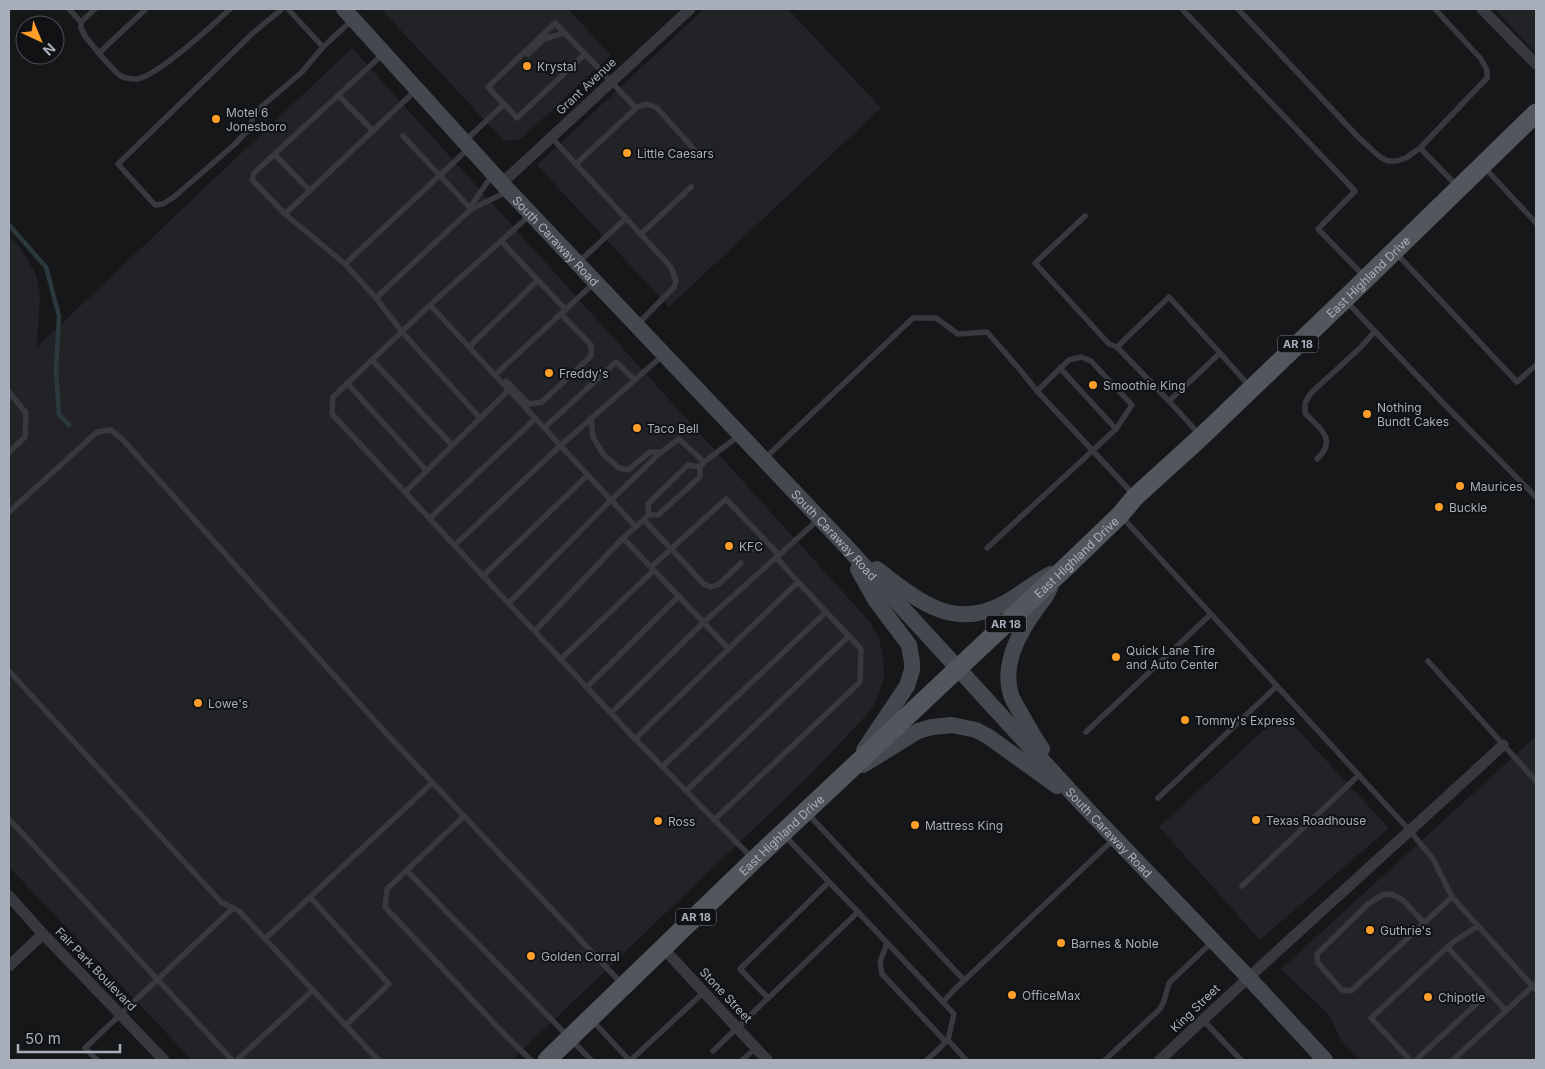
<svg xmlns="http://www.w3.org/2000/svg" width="1545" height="1069" font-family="Inter,sans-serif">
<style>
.built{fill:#222326}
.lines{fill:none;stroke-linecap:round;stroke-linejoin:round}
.stream{stroke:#2b383e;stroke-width:4.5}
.lane{stroke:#37393e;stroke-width:5.5}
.street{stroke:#37393e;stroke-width:11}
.secondary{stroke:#45484e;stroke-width:16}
.primary{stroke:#53565d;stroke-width:19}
.poi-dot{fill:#ff9e28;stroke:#111214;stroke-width:2}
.labels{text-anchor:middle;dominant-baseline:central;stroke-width:4;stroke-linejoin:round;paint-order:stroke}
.shield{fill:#111214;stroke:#7b8088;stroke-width:1}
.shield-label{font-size:11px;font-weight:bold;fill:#a8afba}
.poi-label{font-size:12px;fill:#a8afba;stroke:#111214;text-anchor:start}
.street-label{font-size:12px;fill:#a8afba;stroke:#111214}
</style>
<rect width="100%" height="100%" fill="#161719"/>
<!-- built -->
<g class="built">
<path d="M381 9H568L611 55 521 139 504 141Z"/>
<path d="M704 9H788L881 108 669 307 537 165Z"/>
<path d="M1495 9H1536V53Z"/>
<path d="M352 48 869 621 879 638 883 657 884 677 878 697 871 710 812 773 512 1060H192L9 867V236L19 246 36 274 40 294 37 347Z"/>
<path d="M1282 713 1389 828 1260 940 1159 827Z"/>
<path d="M1536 736V1060H1361L1341 1040 1329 1015 1281 969Z"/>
</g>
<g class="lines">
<!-- stream -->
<path class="stream" d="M9 225 46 267 59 316 56 371 59 414 69 425"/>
<!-- lane -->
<g class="lane">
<path d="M69 9 81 22V28L85 36C91 44 115 73 121 76 125 78 133 79 137 79 156 77 214 24 230 9"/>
<path d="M282 9 253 33 118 164 155 205 163 204 174 197 235 144 250 128 254 113 302 72 323 47"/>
<path d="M288 9 323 47 352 20"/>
<path d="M1182 9 1355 191 1318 229 1364 276"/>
<path d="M1238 9 1358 137 1380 157 1388 161H1397L1406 158 1420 148 1487 78V70L1481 59 1435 9"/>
<path d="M81 22 95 9"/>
<path d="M555 23 585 54 517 118 488 87Z"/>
<path d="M99 53 146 9"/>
<path d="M528 54 544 39 564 33"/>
<path d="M585 54 636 108"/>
<path d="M415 91 285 214 345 264 376 298 402 332 480 418"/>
<path d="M338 95 373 131"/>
<path d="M403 136 471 209 473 203 493 174"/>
<path d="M551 137 671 267 676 281 674 287 638 324"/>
<path d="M466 140 504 104"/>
<path d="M1420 148 1456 185"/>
<path d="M275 155 310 191"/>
<path d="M576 164 636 108C645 103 649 104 657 108L699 155"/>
<path d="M1485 168 1536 223"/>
<path d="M285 214 252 180 254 173 383 54"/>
<path d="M530 215 430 305 333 397 332 414 635 739 753 859"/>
<path d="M1085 216 1035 263 1109 344 1117 347"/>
<path d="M641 234 691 187"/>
<path d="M501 241 566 310"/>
<path d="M1396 253 1517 382 1536 365"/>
<path d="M578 263 626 218"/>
<path d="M345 264 468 149"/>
<path d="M376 298 471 209 507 192"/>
<path d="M1346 301 1446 406 1536 497"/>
<path d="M430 305 636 527"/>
<path d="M469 347 538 280"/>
<path d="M372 360 452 445"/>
<path d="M1060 368 1116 429"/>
<path d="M495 375 594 283"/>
<path d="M506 381 529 404 542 402 591 356V345L561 314"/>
<path d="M347 383 427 471"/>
<path d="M9 392 26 413 25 437 9 452"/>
<path d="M1169 401 1117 347 1169 297 1220 353"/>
<path d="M591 418 593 437 603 454 619 468 628 470 650 452H661"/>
<path d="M544 428 616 362 635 380"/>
<path d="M1200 435 1169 401 1220 353 1250 387"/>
<path d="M765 458 913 318H936L958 334 987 332 1021 371 1037 391 1134 495"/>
<path d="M1317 459C1338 439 1320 429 1305 413V403L1311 393 1361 347 1375 331"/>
<path d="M405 492 509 390"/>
<path d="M9 512 97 432 111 430 123 440 384 731 622 984"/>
<path d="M649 515 648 504 688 465 700 467"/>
<path d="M1122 517 1410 831 1433 859 1452 897 1536 990"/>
<path d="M430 518 535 419"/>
<path d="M644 520 704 584 711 587 719 584 741 563"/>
<path d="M623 538 729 649"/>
<path d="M455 545 560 446 662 356"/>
<path d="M987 548 1116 429 1132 405 1091 361 1081 357 1069 360 1037 391"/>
<path d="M754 549 764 539"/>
<path d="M776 557 798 582"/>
<path d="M651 567 726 499 779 555"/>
<path d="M483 576 588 475"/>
<path d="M509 603 611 500 661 452 679 439 704 462"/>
<path d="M535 631 623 538 649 515H658L700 477V467L704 462 740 435"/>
<path d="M561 659 654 570"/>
<path d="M1428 661 1536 781"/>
<path d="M9 671 221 902 239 911 378 1060"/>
<path d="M587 687 679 596"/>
<path d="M611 713 704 622 818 520"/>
<path d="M1086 732 1211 614"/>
<path d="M635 739 798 582 861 649 860 682 714 820"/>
<path d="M662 767 826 612"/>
<path d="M686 791 849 636"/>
<path d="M1158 798 1277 686"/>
<path d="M808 814 964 980"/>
<path d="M464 816 387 889 385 907 506 1036 531 1060"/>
<path d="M9 819 232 1060"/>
<path d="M406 870 591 1060"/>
<path d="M1242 886 1359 775"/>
<path d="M310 897 389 984 346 1025"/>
<path d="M858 912 943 1002"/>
<path d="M1424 923 1403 900 1391 894 1382 895 1367 905 1317 954 1318 963 1342 990 1351 991 1452 897"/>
<path d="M265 939 432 783"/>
<path d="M887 943 880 962 882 974 946 1042"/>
<path d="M1448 948 1489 992"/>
<path d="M768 998 740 969 829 882"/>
<path d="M592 1020 629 1060"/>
<path d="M1203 1020 1241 1060"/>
<path d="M948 1040 966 1060"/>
<path d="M713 1051 858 912 785 836"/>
<path d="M97 1060 85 1048 233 908"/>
<path d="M237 1060 313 990"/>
<path d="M631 1060 704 992"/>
<path d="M742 1060 756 1048"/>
<path d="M927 1060 948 1040 954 1014 943 1002 953 991 1114 839"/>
<path d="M1105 1060 1160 1009 1164 1001 1169 983 1212 942"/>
<path d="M1410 1060 1371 1018 1453 942 1478 926"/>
<path d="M1416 1060 1489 992 1506 1011"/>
<path d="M1453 1060 1536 983"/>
</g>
<!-- street -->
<g class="street">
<path d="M1482 9 1536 64"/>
<path d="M502 183 690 9"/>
<path d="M9 896 43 934 164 1060"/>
<path d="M663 948 767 1060"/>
<path d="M9 966 43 934"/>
<path d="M1160 1060C1273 953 1389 851 1503 745"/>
</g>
<!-- secondary -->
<g class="secondary">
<path id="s1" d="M344 9 509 191 843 543 1085 807 1248 977 1325 1060"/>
<path d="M858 569 876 601 909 645 912 662V670L907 686 864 750"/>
<path d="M877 569C917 600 953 632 1005 603 1021 594 1035 582 1051 574"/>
<path d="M1042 749C1034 737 1027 725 1020 712 1017 707 1013 701 1011 695 1000 659 1025 623 1046 596L1050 588"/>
<path d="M863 765 918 731 932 727 952 725 976 730 989 737 1057 786"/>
</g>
<!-- primary -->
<path class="primary" id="s2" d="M547 1060 754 860 1067 566 1120 515 1135 497 1201 437 1345 299 1536 113"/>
</g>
<!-- markers -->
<g class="poi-dot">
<circle cx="527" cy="66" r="5"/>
<circle cx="216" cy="119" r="5"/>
<circle cx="627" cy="153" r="5"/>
<circle cx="549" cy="373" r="5"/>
<circle cx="1093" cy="385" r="5"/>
<circle cx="1367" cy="414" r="5"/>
<circle cx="637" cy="428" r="5"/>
<circle cx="1460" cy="486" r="5"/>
<circle cx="1439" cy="507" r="5"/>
<circle cx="729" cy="546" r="5"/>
<circle cx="1116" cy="657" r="5"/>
<circle cx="198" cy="703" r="5"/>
<circle cx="1185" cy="720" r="5"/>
<circle cx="1256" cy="820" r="5"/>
<circle cx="658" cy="821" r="5"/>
<circle cx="915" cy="825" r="5"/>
<circle cx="1370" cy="930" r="5"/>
<circle cx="1061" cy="943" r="5"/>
<circle cx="531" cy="956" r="5"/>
<circle cx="1012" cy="995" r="5"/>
<circle cx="1428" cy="997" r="5"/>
</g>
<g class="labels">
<!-- shield labels -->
<g class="shield">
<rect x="1278" y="335.5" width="40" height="17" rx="4"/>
<rect x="986" y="615.5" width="40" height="17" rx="4"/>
<rect x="676" y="908.5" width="40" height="17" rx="4"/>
</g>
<g class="shield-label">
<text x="1298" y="344">AR 18</text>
<text x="1006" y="624">AR 18</text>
<text x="696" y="917">AR 18</text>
</g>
<!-- poi labels -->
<g class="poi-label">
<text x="537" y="66">Krystal</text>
<text x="226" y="112">Motel 6<tspan x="226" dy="14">Jonesboro</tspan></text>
<text x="637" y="153">Little Caesars</text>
<text x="559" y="373">Freddy's</text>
<text x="1103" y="385">Smoothie King</text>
<text x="1377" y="407">Nothing<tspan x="1377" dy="14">Bundt Cakes</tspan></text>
<text x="647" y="428">Taco Bell</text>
<text x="1470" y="486">Maurices</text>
<text x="1449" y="507">Buckle</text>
<text x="739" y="546">KFC</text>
<text x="1126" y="650">Quick Lane Tire<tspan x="1126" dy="14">and Auto Center</tspan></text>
<text x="208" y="703">Lowe's</text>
<text x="1195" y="720">Tommy's Express</text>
<text x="1266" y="820">Texas Roadhouse</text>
<text x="668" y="821">Ross</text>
<text x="925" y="825">Mattress King</text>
<text x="1380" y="930">Guthrie's</text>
<text x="1071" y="943">Barnes &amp; Noble</text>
<text x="541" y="956">Golden Corral</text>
<text x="1022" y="995">OfficeMax</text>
<text x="1438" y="997">Chipotle</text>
</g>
<!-- street labels -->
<g class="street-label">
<text transform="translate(586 86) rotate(-43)">Grant Avenue</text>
<text stroke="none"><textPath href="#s1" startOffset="314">South Caraway Road</textPath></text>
<text stroke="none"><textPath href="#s2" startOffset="1135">East Highland Drive</textPath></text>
<text stroke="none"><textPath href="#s1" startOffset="719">South Caraway Road</textPath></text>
<text stroke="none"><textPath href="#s2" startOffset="730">East Highland Drive</textPath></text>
<text stroke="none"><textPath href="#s1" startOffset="1124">South Caraway Road</textPath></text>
<text stroke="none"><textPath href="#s2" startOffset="325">East Highland Drive</textPath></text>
<text transform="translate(96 969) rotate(46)">Fair Park Boulevard</text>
<text transform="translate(726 995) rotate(47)">Stone Street</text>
<text transform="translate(1195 1008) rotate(-44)">King Street</text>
</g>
</g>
<!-- border -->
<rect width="1545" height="1069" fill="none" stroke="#a8afba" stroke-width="20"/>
<!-- north arrow -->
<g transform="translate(40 40) rotate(136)"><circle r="24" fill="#111214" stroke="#4d5156"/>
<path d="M0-4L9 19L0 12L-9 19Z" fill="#ff9e28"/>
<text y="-8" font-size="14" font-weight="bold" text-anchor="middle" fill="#a8afba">N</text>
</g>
<!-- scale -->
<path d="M18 1044v8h102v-8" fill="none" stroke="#a8afba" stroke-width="2.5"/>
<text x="25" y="1044" font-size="15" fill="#a8afba" stroke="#111214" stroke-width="4" paint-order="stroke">50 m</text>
</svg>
